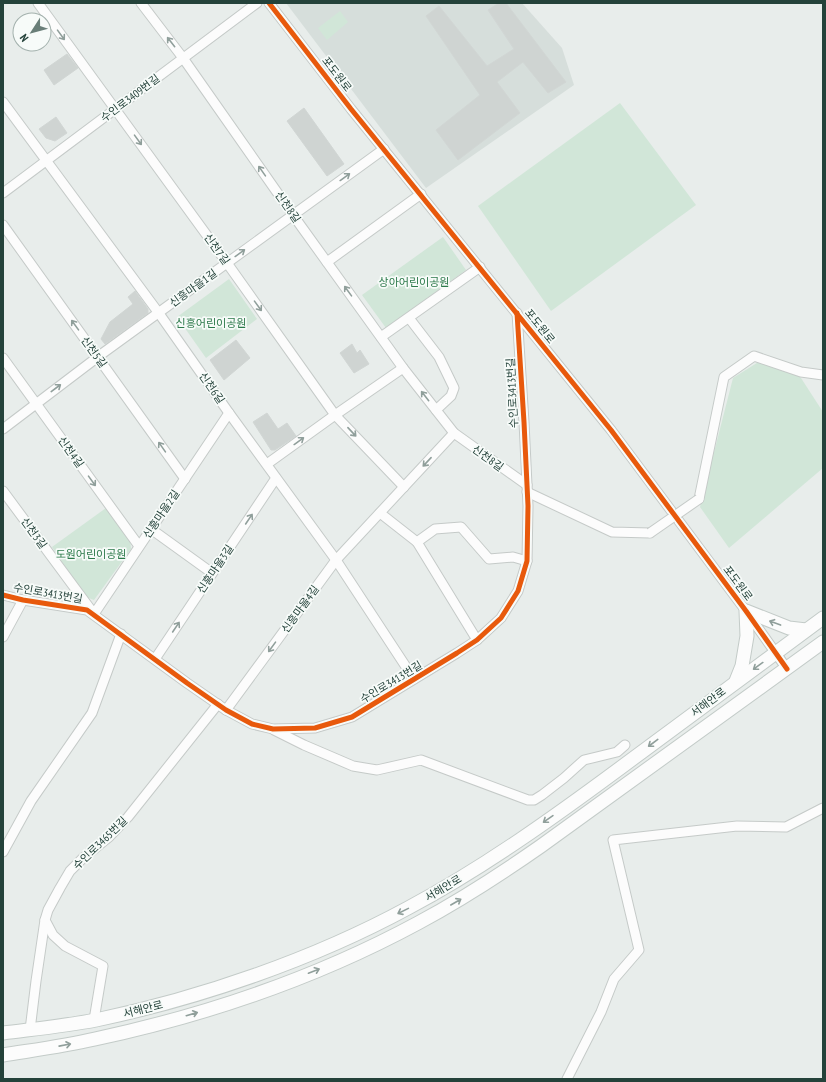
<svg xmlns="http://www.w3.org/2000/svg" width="826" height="1082" font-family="'PT Sans Narrow','Noto Sans KR',sans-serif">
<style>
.built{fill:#d6dedb}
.green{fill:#d1e6d8}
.building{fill:#cfd4d2;stroke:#d1d6d4}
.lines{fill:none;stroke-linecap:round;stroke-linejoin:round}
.minor-casing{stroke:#c5cac8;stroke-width:11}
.secondary-casing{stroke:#c3cbc8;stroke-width:15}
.minor{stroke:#fcfcfc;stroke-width:9}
.secondary{stroke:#fcfcfc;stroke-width:13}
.minor-bridge-casing{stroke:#c5cac8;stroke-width:11;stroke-linecap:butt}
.minor-bridge{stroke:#fcfcfc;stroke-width:9}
.cycleway-casing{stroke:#f7fbf9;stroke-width:8}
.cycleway{stroke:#e8590c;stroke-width:5}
.oneway{stroke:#909f9b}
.labels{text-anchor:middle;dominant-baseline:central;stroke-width:3.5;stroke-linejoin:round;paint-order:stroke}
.street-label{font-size:11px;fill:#24423a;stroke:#f7fbf9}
.park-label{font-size:11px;fill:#2d7a4b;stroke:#f7fbf9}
</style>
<rect width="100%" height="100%" fill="#e8edeb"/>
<!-- built -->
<path class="built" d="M286 3H522L562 48 574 85 426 188Z"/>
<!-- green -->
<g class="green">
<path d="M340 11 348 22 327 40 318 28Z"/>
<path d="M620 103 696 205 551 311 478 206Z"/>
<path d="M443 237 466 270 386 328 362 295Z"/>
<path d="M229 279 257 319 206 358 177 317Z"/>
<path d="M760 361 790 371 801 378 823 412V468L729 548 700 507 733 378Z"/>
<path d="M106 508 130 538 131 549 94 600 86 597 52 547Z"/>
</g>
<!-- building -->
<g class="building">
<path d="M499 3H506L566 82 548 93 523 62 497 82 520 113 458 160 436 130 480 95 426 16 439 6 487 66 514 49 488 10Z"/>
<path d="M67 54 78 68 54 85 44 70Z"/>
<path d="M304 108 344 164 327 176 287 121Z"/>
<path d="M56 117 67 133 55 141 46 138 39 129Z"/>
<path d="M135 291 148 309V313L105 344 101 339 110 322 133 304 128 297Z"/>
<path d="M236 340 250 358 224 380 210 360Z"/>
<path d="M352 344 357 353 360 350 369 364 354 373 340 353Z"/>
<path d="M267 413 278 429 287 423 296 436 275 450H271L253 422Z"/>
</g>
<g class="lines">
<!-- minor casing -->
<g class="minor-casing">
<g id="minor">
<path d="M38 3 227 263 335 415 404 487"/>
<path d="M141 3 183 58 293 215 403 368 454 433 527 485"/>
<path d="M269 3 351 109 611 430 746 611 787 669"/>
<path d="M3 102 158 312 229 413 336 560 414 679"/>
<path d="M3 193 257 3"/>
<path d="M3 225 185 479"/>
<path d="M327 262 421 194"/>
<path d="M409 318 439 357 454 388 451 396 436 410"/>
<path d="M381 337 480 267"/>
<path d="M3 358 139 546"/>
<path d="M3 429 103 353 384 149"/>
<path d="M267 464 335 415 403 368"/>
<path d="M3 491 94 614 229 413"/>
<path d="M527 492 612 532 650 533"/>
<path d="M699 499 724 377 754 356 801 372 823 375"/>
<path d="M380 513 417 542 435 529 461 527 489 559 513 557 527 561"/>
<path d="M151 529 212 573"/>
<path d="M417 542 477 640"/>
<path d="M3 595 23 600 87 610 187 683 226 710 252 724 273 729 315 728 352 717 457 653 477 640 501 618 518 591 527 561 528 506 524 422 517 313"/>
<path d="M3 637 23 600"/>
<path d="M155 659 276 478"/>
<path d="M226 710 336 560 454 433"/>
<path d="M274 730 304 745 353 766 377 770 421 760 528 800H534L542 795 564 778 584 760 617 752 625 745"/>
<path d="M3 852 31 801 92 713 121 634"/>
<path d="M45 920 53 935 65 946 103 966 94 1020"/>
<path d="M30 1030 36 981 45 920 48 910 60 888 70 871 83 858 109 837 128 817 218 704"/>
<path d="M567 1079 601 1012 614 979 639 950 613 840 737 826 786 827 823 808"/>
</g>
</g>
<!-- secondary casing -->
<g class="secondary-casing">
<g id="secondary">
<path d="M736 681 742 666 747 636 746 611 789 628 806 630"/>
<path d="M3 1033C34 1029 65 1026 96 1020 201 998 314 959 408 908 485 867 557 815 627 763 692 715 758 666 823 618"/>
<path d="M3 1055C34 1050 65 1046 95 1039 207 1015 318 977 418 923 461 900 501 874 541 846L823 642"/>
</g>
</g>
<!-- minor -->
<use href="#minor" class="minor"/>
<!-- secondary -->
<use href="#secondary" class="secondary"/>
<!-- minor-bridge casing -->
<g class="minor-bridge-casing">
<path id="minor-bridge" d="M650 533 699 499"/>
</g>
<!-- minor-bridge -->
<use href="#minor-bridge" class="minor-bridge"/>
<!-- cycleway casing -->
<g class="cycleway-casing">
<g id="cycleway">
<path d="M269 3 351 109 611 430 746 611 787 669"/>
<path d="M3 595 23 600 87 610 187 683 226 710 252 724 273 729 315 728 352 717 457 653 477 640 501 618 518 591 527 561 528 506 524 422 517 313"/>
</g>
</g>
<!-- cycleway -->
<use href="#cycleway" class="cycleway"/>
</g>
<!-- one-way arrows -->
<defs><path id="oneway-shaft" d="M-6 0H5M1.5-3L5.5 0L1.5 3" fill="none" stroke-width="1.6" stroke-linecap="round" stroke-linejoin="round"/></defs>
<g class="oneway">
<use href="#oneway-shaft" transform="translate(61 35) rotate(54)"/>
<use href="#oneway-shaft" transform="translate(171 42) rotate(-128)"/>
<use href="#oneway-shaft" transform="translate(138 140) rotate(54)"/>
<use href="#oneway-shaft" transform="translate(262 171) rotate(-125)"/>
<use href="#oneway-shaft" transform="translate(345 177) rotate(-36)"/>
<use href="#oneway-shaft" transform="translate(240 253) rotate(-36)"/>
<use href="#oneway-shaft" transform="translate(348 291) rotate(-126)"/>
<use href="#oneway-shaft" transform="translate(258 306) rotate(54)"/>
<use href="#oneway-shaft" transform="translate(75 325) rotate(-126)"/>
<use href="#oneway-shaft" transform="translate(56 388) rotate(-37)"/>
<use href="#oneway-shaft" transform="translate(425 396) rotate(-128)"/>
<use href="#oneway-shaft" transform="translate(352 432) rotate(47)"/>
<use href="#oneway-shaft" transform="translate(299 441) rotate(-36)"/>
<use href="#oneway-shaft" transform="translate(162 447) rotate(-125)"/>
<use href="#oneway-shaft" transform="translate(427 462) rotate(133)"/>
<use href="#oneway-shaft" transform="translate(92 481) rotate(54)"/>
<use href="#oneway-shaft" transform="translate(249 519) rotate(-56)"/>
<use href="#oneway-shaft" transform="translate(775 623) rotate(-160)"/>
<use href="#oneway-shaft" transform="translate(176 627) rotate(-56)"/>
<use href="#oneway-shaft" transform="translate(272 647) rotate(126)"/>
<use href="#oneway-shaft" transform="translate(758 666) rotate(144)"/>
<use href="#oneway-shaft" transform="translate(653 743) rotate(143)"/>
<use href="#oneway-shaft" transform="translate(548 819) rotate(145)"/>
<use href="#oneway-shaft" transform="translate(456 902) rotate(-30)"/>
<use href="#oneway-shaft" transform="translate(403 911) rotate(154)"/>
<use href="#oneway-shaft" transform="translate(314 971) rotate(-21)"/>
<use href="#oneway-shaft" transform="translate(192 1014) rotate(-16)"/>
<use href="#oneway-shaft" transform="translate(65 1045) rotate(-11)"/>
</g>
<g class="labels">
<!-- street labels -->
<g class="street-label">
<text transform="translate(337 74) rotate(52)">포도원로</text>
<text transform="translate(130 98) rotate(-37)">수인로3409번길</text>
<text transform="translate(288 207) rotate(55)">신천8길</text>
<text transform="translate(217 249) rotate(54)">신천7길</text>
<text transform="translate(193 288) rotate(-36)">신흥마을1길</text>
<text transform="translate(540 326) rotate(51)">포도원로</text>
<text transform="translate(94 352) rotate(54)">신천5길</text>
<text transform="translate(212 388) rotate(55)">신천6길</text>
<text transform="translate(512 393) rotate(-93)">수인로3413번길</text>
<text transform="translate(71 452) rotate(54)">신천4길</text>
<text transform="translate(488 458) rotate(36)">신천8길</text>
<text transform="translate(161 514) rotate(-56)">신흥마을2길</text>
<text transform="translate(34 533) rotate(54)">신천3길</text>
<text transform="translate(215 569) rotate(-56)">신흥마을3길</text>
<text transform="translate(738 583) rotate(53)">포도원로</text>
<text transform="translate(48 593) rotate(10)">수인로3413번길</text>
<text transform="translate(300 609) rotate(-54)">신흥마을4길</text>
<text transform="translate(391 682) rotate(-31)">수인로3413번길</text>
<text transform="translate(708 702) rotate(-37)">서해안로</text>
<text transform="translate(100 843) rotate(-44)">수인로3465번길</text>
<text transform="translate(443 888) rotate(-31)">서해안로</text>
<text transform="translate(143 1009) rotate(-14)">서해안로</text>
</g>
<!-- park labels -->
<g class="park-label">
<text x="414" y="282">상아어린이공원</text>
<text x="211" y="323">신흥어린이공원</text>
<text x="91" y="554">도원어린이공원</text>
</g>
</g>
<!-- border -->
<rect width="826" height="1082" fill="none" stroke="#24423a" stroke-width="8"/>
<!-- north arrow -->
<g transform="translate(32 32) rotate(234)"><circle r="19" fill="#f7fbf9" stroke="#a3b1ad"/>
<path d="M0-3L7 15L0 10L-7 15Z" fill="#697e78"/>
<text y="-6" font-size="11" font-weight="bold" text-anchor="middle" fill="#24423a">N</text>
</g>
</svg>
